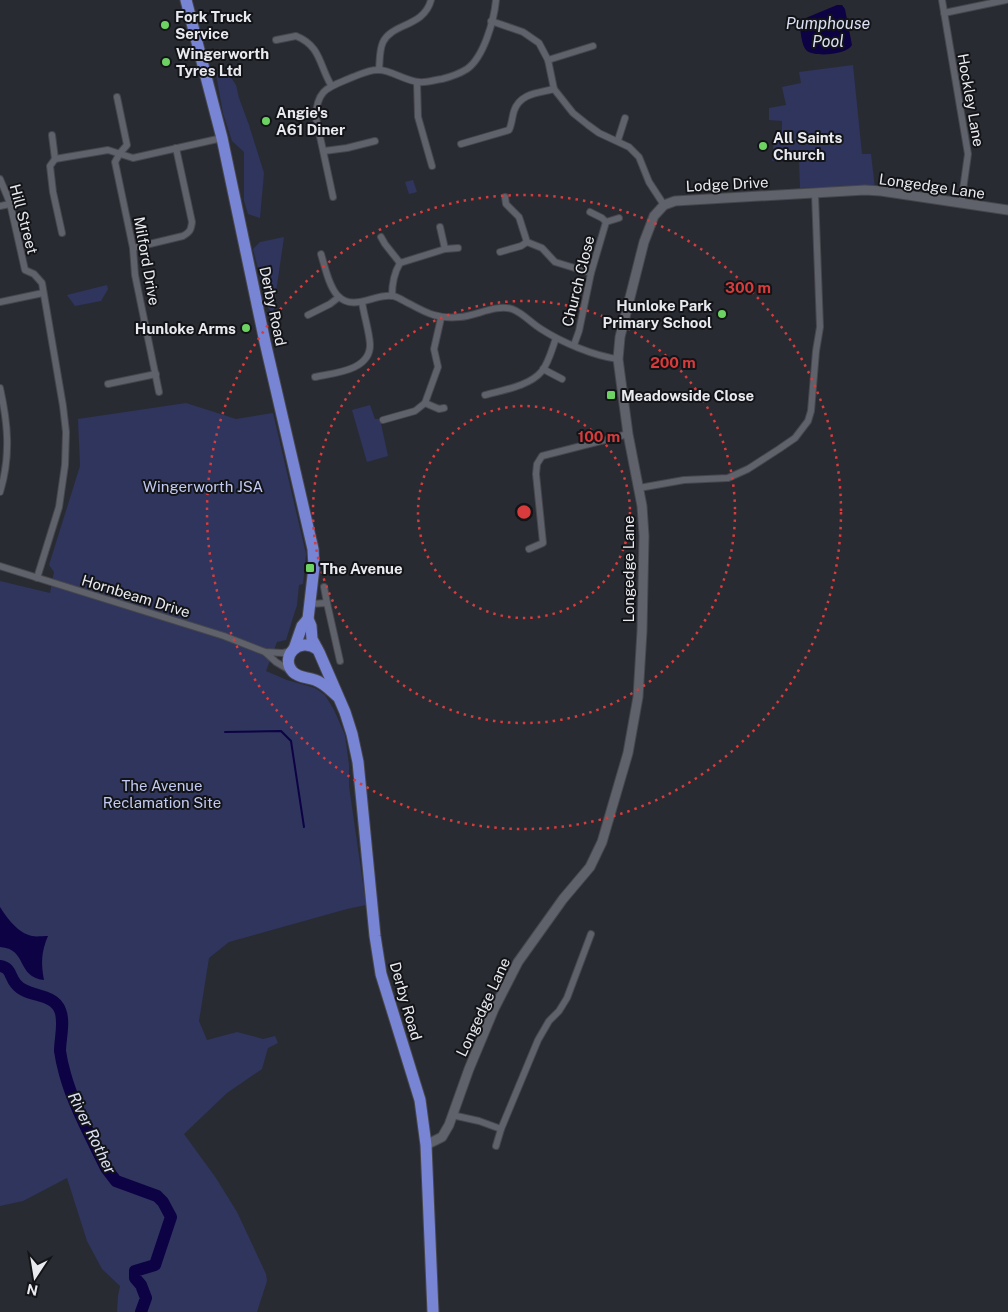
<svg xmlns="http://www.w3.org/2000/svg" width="1008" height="1312" font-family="'Public Sans',sans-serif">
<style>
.green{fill:#2f355d}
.water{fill:#0d0244}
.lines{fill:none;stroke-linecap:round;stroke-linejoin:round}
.stream{stroke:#0d0244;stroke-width:2}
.river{stroke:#0d0244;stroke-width:12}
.street-casing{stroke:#46474d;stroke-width:8}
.secondary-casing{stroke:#46474d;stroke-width:11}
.highway-casing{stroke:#46474d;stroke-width:13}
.street{stroke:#60626b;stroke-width:6}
.secondary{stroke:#60626b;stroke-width:9}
.highway{stroke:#7884d4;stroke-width:11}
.ring{fill:none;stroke:#d83b3c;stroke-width:2.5;stroke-dasharray:2.5 5}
.poi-dot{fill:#6cd362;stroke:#131417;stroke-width:2}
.labels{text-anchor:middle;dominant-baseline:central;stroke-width:4;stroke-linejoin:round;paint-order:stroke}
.poi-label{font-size:15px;font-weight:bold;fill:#e9eaf0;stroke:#131417;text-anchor:start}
.street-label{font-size:15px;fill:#e9eaf0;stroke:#131417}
.park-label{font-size:15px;fill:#c2caf3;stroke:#131417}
.water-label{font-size:16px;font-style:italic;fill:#dbe0f5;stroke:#131417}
.centre{fill:#d83b3c;stroke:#131417;stroke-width:2.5}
.ring-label{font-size:15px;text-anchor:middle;font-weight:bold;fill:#d83b3c;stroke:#131417;stroke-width:4;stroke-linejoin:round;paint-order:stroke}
</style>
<rect width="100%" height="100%" fill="#292b33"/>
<!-- green -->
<g class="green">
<path d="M853 65 862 154H871L875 188 836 187 800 188 799 161H772L774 137 782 131V121L769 120V108L786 105 782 87 801 83 799 72Z"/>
<path d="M228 73 236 85 239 98 249 125 264 173 260 218 248 214 244 201V152L232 141 223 113 216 74Z"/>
<path d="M413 180 417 192 409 194 405 182Z"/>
<path d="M284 237 273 313 268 308 253 249 260 242Z"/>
<path d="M107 285 108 289 101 301 75 306 67 295Z"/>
<path d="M186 403 236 419 273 413 306 554 303 584 299 585 297 605 286 640 277 642 266 671 287 680 315 688 325 695 334 710 345 735 349 765V786L366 905 347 909 229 942 209 958 199 1021 207 1040 237 1032 263 1039 275 1036 278 1043 268 1048 262 1069 227 1093 184 1134 216 1178 237 1212 266 1274 267 1281 257 1312H117L118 1296 120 1286 102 1269 87 1241 67 1178 23 1201 0 1206V581L50 593 54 572 49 565 80 466 78 419Z"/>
<path d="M370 405 375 419H380L388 456 367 462 352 410Z"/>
</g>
<!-- water -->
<g class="water">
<path d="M837 5H842L845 9 852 45C847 55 815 57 807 51 801 46 801 31 799 23L801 20Z"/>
<path d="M0 907C7 918 18 933 32 936 36 937 43 936 48 936 41 952 41 964 44 980 16 977 28 949 0 947Z"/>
</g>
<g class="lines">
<!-- stream -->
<path class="stream" d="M225 732 281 731 291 741 304 827"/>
<!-- river -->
<path class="river" d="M0 966C12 968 9 976 16 984 27 998 53 992 60 1010 65 1022 60 1039 60 1051 61 1058 63 1067 65 1074 73 1104 92 1139 106 1168L116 1181 157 1196 163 1202 171 1217 155 1265 135 1271V1278L141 1285 146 1298 141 1312"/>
<!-- street casing -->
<g class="street-casing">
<g id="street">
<path d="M942 0 968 154 961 204"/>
<path d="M944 13 1006 0"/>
<path d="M491 21 523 32 539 43 548 60 554 89 573 113 588 125 599 133 629 147 639 157 649 182 664 205"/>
<path d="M276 40 296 36C321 46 319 65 331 85"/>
<path d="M548 60 593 46"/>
<path d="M379 69C380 61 379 51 383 42 392 23 424 27 431 0"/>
<path d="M417 82 418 117 432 166"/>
<path d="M117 97 127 145 120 153 115 162 133 248 135 275 159 392"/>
<path d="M52 135 55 159"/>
<path d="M618 140 625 118"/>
<path d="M461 144 509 130C512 124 512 117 514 111 520 93 539 93 554 89"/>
<path d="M324 151 347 148 375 141"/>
<path d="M0 179 10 203 25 270 34 274 42 283 63 406 66 432 65 465 59 507 37 578"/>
<path d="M333 197 316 118C316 88 330 87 353 77 361 74 370 69 379 70 391 70 405 81 419 82 426 83 434 80 442 79 450 77 459 74 467 69 484 57 494 20 496 0"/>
<path d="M505 197 506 204 519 217 527 242 542 248 555 262 591 273"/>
<path d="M0 206 10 204"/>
<path d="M606 222 619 218"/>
<path d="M62 233 53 192 50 166 55 159 108 150 133 158 222 138"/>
<path d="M381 237 385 244 400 263 445 249 440 227"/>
<path d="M133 248 183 236C190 232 191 230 192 222L176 148"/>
<path d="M445 249 458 248"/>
<path d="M500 252 521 246 527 242"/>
<path d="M321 254C325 267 329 287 338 296 354 312 375 293 393 296 399 297 405 302 410 304 428 314 439 319 460 317 476 316 496 304 512 309 523 313 531 323 541 329 561 342 594 356 618 359"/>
<path d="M392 296C392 283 394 273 400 263"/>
<path d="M0 302 43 293"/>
<path d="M308 315 330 304 339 297"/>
<path d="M574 345 579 331 591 273 606 222 602 218 590 212"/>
<path d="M543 369 562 379"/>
<path d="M315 377C333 373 371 371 370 344 369 330 364 316 362 302"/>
<path d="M108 384 156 374"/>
<path d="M0 388C8 424 11 456 0 492"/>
<path d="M485 395C503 390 530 386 542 371 549 362 552 349 556 338"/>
<path d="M425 403 438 367 434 349 441 318"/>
<path d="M383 420 415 411 425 403 439 409 444 408"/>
<path d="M639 488 684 480 728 478 748 469 779 449 795 438 808 421 811 411 816 351 820 327 815 194"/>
<path d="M529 549 543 543 536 474 537 464 542 456 628 434"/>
<path d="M0 566 224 636 265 652 283 653 292 651"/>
<path d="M324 587 327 603"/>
<path d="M310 604 327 603 340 661"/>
<path d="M265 652 276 662 291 671"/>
<path d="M452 1115 479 1121 501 1129"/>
<path d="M496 1146 501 1129 538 1040 549 1021 559 1011 567 998 591 934"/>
</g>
</g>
<!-- secondary casing -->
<g class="secondary-casing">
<path id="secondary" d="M426 1145 442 1137 449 1125 469 1069 494 1009 518 962 563 899 590 867 602 842 628 753 638 697 642 631 644 536 642 506 628 434 618 359 620 337 644 242 654 216 664 205 675 201 865 190 881 191 1008 210"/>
</g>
<!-- highway casing -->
<g class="highway-casing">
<g id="highway">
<path d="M186 0 222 138 265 342 313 549 314 567 308 619 311 626 312 639 319 652 345 712 352 734 358 762 375 936 381 974 420 1100 426 1145 433 1312"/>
<path d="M294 649 302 626 308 619"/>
<path d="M317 649C299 636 279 657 293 672 299 678 308 677 315 680 324 683 330 690 337 696"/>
</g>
</g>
<!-- street -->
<use href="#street" class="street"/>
<!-- secondary -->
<use href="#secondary" class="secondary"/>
<!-- highway -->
<use href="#highway" class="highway"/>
</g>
<!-- distance rings -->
<g class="ring">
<circle cx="524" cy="512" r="106"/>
<circle cx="524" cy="512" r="211"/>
<circle cx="524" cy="512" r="317"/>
</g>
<!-- markers -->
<g class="poi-dot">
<circle cx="165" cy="25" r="5"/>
<circle cx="166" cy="62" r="5"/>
<circle cx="266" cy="121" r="5"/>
<circle cx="763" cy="146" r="5"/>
<circle cx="722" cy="314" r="5"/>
<circle cx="246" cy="328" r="5"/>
<rect x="606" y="390" width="10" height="10" rx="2.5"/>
<rect x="305" y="563" width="10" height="10" rx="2.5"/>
</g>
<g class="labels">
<!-- poi labels -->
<g class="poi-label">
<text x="175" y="16">Fork Truck<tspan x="175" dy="17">Service</tspan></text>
<text x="176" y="53">Wingerworth<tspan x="176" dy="17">Tyres Ltd</tspan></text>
<text x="276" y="112">Angie's<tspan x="276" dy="17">A61 Diner</tspan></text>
<text x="773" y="137">All Saints<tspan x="773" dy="17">Church</tspan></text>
<text x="712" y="305" text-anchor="end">Hunloke Park<tspan x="712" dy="17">Primary School</tspan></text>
<text x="236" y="328" text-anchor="end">Hunloke Arms</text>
<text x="621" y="395">Meadowside Close</text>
<text x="320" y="568">The Avenue</text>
</g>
<!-- street labels -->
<g class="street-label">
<text transform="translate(971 100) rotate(80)">Hockley Lane</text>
<text transform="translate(727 184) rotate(-3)">Lodge Drive</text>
<text transform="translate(932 186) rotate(8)">Longedge Lane</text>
<text transform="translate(24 219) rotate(75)">Hill Street</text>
<text transform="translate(147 261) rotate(80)">Milford Drive</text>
<text transform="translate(578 281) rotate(-76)">Church Close</text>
<text transform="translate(273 306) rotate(78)">Derby Road</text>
<text transform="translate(628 569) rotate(-90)">Longedge Lane</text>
<text transform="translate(136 596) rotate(17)">Hornbeam Drive</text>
<text transform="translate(406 1001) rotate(74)">Derby Road</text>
<text transform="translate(483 1007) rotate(-65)">Longedge Lane</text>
</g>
<!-- park labels -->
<g class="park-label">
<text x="203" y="486">Wingerworth JSA</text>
<text x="162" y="785">The Avenue<tspan x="162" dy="17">Reclamation Site</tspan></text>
</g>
<!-- water labels -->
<g class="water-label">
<text x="828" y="23">Pumphouse<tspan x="828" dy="18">Pool</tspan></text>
<text transform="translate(92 1133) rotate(64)">River Rother</text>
</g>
</g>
<circle cx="524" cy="512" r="8" class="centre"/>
<g class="ring-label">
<text x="748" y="293">300 m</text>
<text x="673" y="368">200 m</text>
<text x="599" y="442">100 m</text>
</g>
<!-- north arrow -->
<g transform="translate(35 1277) rotate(192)" stroke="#131417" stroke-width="4" paint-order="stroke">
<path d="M0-4L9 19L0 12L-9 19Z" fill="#e9eaf0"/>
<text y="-8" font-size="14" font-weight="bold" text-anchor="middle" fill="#e9eaf0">N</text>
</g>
</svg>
